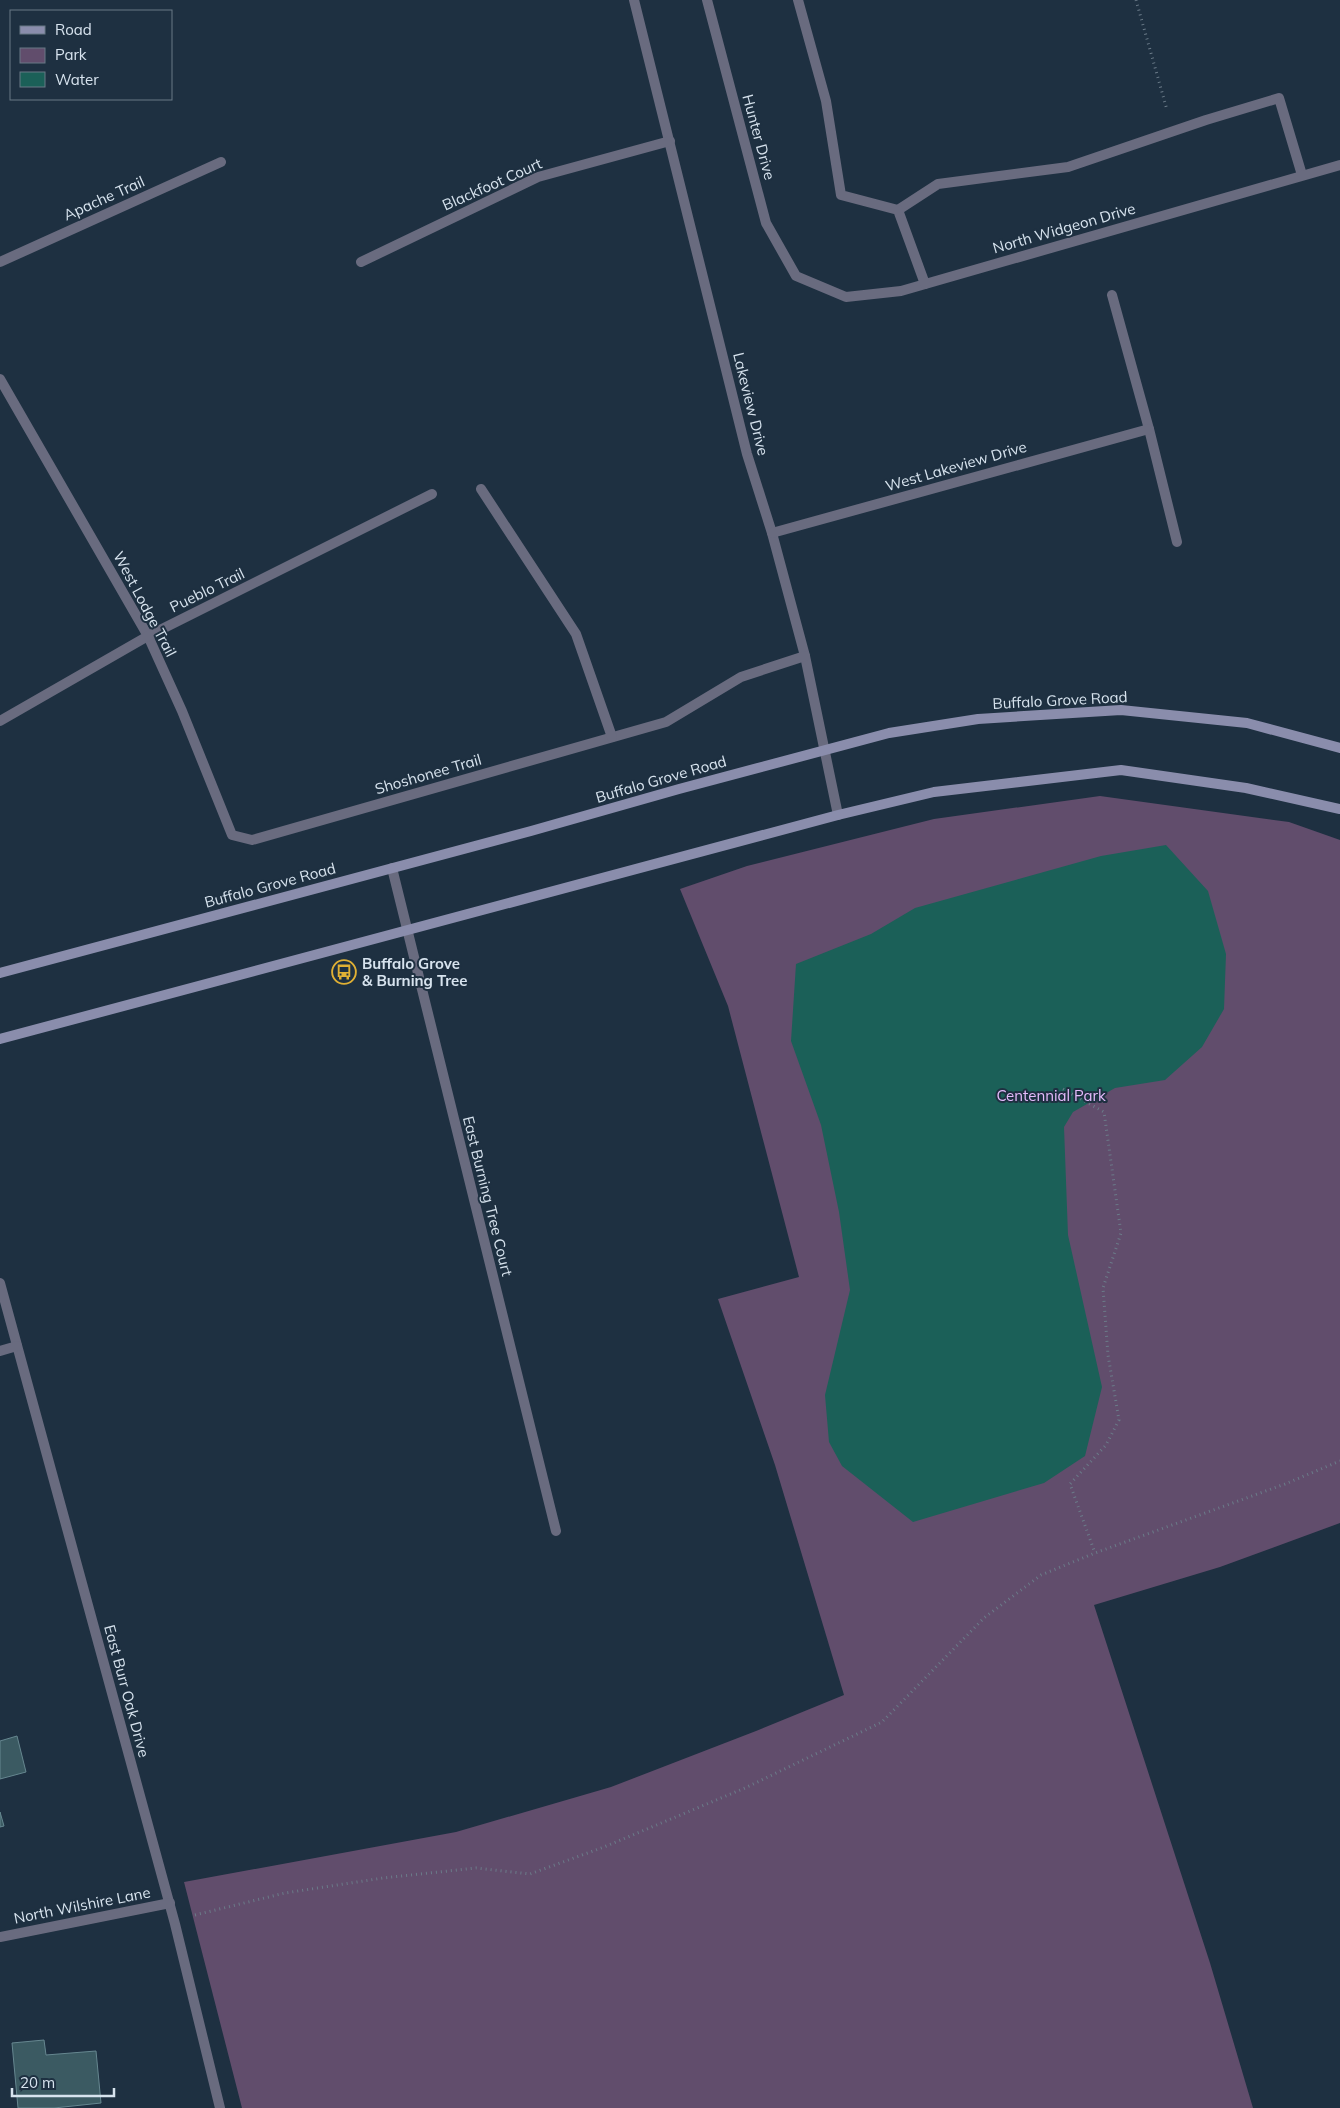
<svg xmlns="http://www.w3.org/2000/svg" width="1340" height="2108" font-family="Mulish,sans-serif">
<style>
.green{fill:#614d6c}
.water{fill:#1b6058}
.building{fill:#3b5a62;stroke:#668790}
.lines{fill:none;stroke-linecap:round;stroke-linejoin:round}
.path{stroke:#6b7b89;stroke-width:3;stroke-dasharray:1 4;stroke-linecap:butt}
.lane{stroke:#696b7f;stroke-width:10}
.street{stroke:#696b7f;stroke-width:10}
.secondary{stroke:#8a8dac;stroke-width:10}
.labels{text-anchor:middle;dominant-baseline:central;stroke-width:4;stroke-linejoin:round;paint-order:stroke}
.street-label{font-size:15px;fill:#d7e3ee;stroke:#1e3041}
.poi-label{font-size:15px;font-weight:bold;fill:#d7e3ee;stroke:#1e3041;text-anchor:start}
.park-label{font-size:15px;fill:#e5bbfc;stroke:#1e3041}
</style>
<rect width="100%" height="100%" fill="#1e3041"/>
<!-- green -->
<path class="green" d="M1100 796 1289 822 1340 840V1523L1220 1567 1094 1605 1210 1963 1253 2108H242L184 1882 456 1832 611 1787 756 1731 844 1695 775 1465 718 1299 799 1277 728 1006 680 889 747 866 934 819Z"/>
<!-- water -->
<path class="water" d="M1166 845 1208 891 1226 954 1224 1009 1202 1047 1165 1080 1115 1088 1073 1112 1064 1127 1068 1235 1102 1387 1085 1456 1044 1483 913 1522 842 1466 829 1442 825 1395 850 1290 839 1212 821 1125 791 1041 796 964 871 934 915 908 1101 856Z"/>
<!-- building -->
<g class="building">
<path d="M17 1736 26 1772 0 1779V1741Z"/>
<path d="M0 1812 4 1826 0 1827Z"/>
<path d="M44 2040 46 2055 96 2051 101 2103 54 2108H18L12 2043Z"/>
</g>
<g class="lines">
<!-- path -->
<g class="path">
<path d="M1136 0 1167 110"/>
<path d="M1063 1089 1104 1112 1121 1233 1103 1288 1108 1355 1119 1420 1106 1445 1070 1484 1095 1553"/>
<path d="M195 1915 285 1893 383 1878 476 1868 530 1874 604 1847 745 1788 882 1722 984 1618 1041 1575 1095 1553 1285 1484 1340 1461"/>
</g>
<!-- lane -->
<path class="lane" d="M898 210 938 184 1068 167 1206 120 1279 98 1302 175"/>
<!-- street -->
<g class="street">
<path d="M634 0 747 454 772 533 805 656 838 815"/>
<path d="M707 0 766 223 796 276 846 297 901 291 1340 165"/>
<path d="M798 0 826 101 841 195 898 210 925 284"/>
<path d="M0 262 221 162"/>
<path d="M361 262 538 177 670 141"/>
<path d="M1112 295 1149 429 1177 542"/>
<path d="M0 379 148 636 182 711 232 835 252 840 666 722 741 677 805 656"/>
<path d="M481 489 576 634 612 737"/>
<path d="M772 533 1149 429"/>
<path d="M0 721 148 636 432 494"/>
<path d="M392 868 556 1531"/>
<path d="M0 1283 175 1924 220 2108"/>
<path d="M0 1351 17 1346"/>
<path d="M0 1937 170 1903"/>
</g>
<!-- secondary -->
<g class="secondary">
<path d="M0 973 531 831 679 789 889 733 978 719 1121 710 1247 723 1340 748"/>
<path d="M0 1039 838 815 934 792 1121 770 1246 788 1340 809"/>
</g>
</g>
<!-- icons -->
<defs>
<g id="bus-ring" transform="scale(1.25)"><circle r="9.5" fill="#1e3041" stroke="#e0b034" stroke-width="1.5"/><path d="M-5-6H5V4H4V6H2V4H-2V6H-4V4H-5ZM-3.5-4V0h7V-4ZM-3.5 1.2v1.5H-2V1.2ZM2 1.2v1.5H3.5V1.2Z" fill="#e0b034"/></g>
</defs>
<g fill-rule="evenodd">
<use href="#bus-ring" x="344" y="972"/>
</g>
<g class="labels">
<!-- street labels -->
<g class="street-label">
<text transform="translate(759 137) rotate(75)">Hunter Drive</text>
<text transform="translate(492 184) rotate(-24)">Blackfoot Court</text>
<text transform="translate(104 198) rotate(-24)">Apache Trail</text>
<text transform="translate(1064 228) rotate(-16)">North Widgeon Drive</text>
<text transform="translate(751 404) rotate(76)">Lakeview Drive</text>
<text transform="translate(956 466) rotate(-16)">West Lakeview Drive</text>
<text transform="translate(207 590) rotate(-26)">Pueblo Trail</text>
<text transform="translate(145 604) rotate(62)">West Lodge Trail</text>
<text transform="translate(1060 700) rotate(-3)">Buffalo Grove Road</text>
<text transform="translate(428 774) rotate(-16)">Shoshonee Trail</text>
<text transform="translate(661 779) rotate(-16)">Buffalo Grove Road</text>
<text transform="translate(270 885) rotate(-15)">Buffalo Grove Road</text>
<text transform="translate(488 1196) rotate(76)">East Burning Tree Court</text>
<text transform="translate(127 1691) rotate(75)">East Burr Oak Drive</text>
<text transform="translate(82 1905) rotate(-11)">North Wilshire Lane</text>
</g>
<!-- poi labels -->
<g class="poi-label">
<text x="362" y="963">Buffalo Grove<tspan x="362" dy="17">&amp; Burning Tree</tspan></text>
</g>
<!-- park labels -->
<g class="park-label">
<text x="1051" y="1095">Centennial Park</text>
</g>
</g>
<!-- legend -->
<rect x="10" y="10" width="162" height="90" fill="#1e3041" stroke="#687886"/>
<rect x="20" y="26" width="25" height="8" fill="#8a8dac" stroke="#687886"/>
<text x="55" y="35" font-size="15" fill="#d7e3ee">Road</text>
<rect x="20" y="48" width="25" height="15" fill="#614d6c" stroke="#687886"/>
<text x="55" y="60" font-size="15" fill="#d7e3ee">Park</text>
<rect x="20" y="72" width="25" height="15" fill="#1b6058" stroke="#687886"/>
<text x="55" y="85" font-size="15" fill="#d7e3ee">Water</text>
<!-- scale -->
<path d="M12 2088v8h102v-8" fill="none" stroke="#d7e3ee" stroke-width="2.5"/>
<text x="20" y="2088" font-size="15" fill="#d7e3ee" stroke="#1e3041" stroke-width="4" paint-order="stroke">20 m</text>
</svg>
